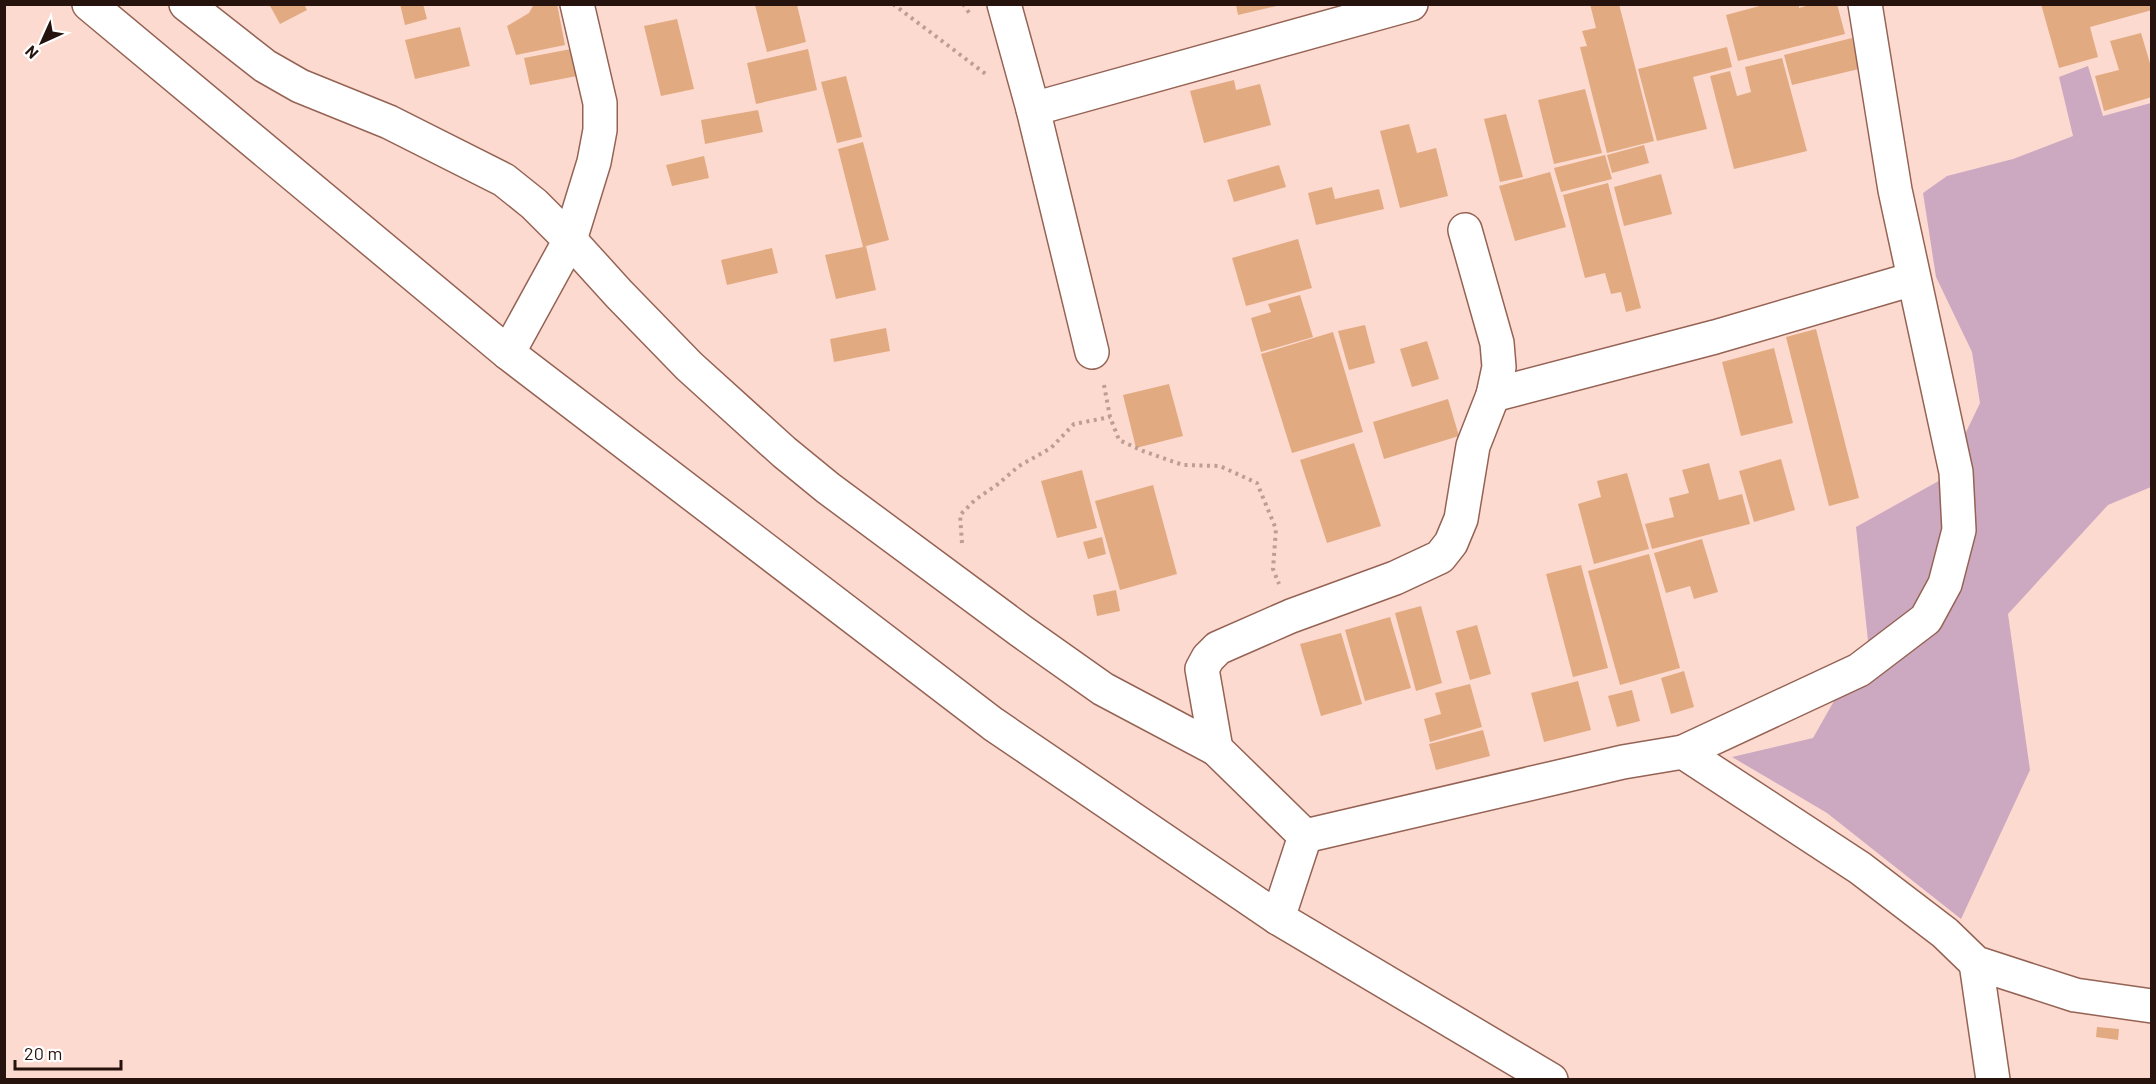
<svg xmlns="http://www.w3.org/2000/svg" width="2156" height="1084" font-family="Barlow,sans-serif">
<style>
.green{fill:#cca9c1}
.building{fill:#e2aa81}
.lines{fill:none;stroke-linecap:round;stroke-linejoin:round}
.minor-casing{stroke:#956354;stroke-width:36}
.path{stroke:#bc9e95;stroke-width:4;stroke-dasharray:3 4.5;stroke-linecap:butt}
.minor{stroke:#fff;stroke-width:33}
</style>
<rect width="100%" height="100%" fill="#fddad0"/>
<!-- green -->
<path class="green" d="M2088 66 2103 116 2151 103V487L2108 505 2008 614 2030 770 1961 919 1827 813 1732 757 1813 738 1868 641 1856 527 1944 478 1980 403 1972 352 1936 277 1923 193 1947 176 2013 159 2073 136 2059 77Z"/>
<!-- building -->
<g class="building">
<path d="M269 4H304L307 10 280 24Z"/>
<path d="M400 4H423L427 19 405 25Z"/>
<path d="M534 4H557L565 45 516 55 507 26 529 13Z"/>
<path d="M1590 4H1619L1654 141 1607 153 1580 47 1587 46 1582 31 1596 28Z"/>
<path d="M1767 4H1799V8L1813 4H1837L1845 34 1738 61 1726 15Z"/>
<path d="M2041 4H2152V10L2090 27 2098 57 2059 68Z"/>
<path d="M755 5H797L806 42 767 52Z"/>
<path d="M1236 5H1281L1238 15Z"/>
<path d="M677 19 694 89 661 96 644 26Z"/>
<path d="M460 27 470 66 415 79 405 40Z"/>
<path d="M2141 33 2152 70V97L2104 111 2095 76 2119 70 2110 41Z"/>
<path d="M1852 38 1859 69 1792 85 1784 55Z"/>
<path d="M1727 47 1732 67 1693 77 1707 129 1657 141 1638 69Z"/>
<path d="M571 49 577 76 530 85 524 58Z"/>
<path d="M808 49 817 90 756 104 747 63Z"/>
<path d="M1782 58 1807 151 1734 169 1710 76 1730 71 1737 96 1751 92 1745 67Z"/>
<path d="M846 76 862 137 837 143 821 82Z"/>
<path d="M1234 80 1236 90 1260 84 1271 125 1204 143 1190 91Z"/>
<path d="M1585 89 1602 153 1554 164 1538 100Z"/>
<path d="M758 110 763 132 705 144 701 120Z"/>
<path d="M1506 114 1523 177 1500 182 1484 119Z"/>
<path d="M1409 124 1417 153 1436 148 1448 196 1400 208 1380 131Z"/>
<path d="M863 142 889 240 866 246 876 290 836 299 825 255 863 247 838 149Z"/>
<path d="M1644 145 1649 163 1612 173 1607 155Z"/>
<path d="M1605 155 1612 179 1561 192 1554 168Z"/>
<path d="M704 156 709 178 672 186 666 165Z"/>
<path d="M1279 165 1286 187 1234 202 1227 180Z"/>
<path d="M1550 172 1566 227 1515 241 1499 186Z"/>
<path d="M1661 174 1672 214 1624 226 1614 187Z"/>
<path d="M1608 183 1641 308 1626 312 1621 292 1611 294 1605 273 1585 278 1563 195Z"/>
<path d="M1332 187 1335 199 1379 189 1384 209 1316 225 1308 193Z"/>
<path d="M1298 239 1312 288 1246 306 1232 258Z"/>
<path d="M772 248 778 273 727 285 721 260Z"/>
<path d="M1300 295 1313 337 1261 352 1251 318 1271 312 1268 304Z"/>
<path d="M1365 325 1375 363 1349 370 1338 331Z"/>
<path d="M886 328 890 351 834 362 830 339Z"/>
<path d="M1816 329 1859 498 1829 506 1786 337Z"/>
<path d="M1333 332 1363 432 1292 453 1261 354Z"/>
<path d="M1427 341 1439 379 1412 387 1400 349Z"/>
<path d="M1774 348 1793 423 1741 436 1722 362Z"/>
<path d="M1169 384 1183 436 1136 448 1123 395Z"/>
<path d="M1448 399 1459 436 1384 459 1373 422Z"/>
<path d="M1354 443 1381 526 1327 543 1300 460Z"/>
<path d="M1781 459 1795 510 1754 522 1739 471Z"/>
<path d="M1709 463 1719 500 1742 494 1750 524 1652 549 1645 524 1674 517 1669 498 1689 493 1682 470Z"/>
<path d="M1082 470 1097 528 1057 538 1041 481Z"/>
<path d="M1627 473 1649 549 1594 564 1578 504 1601 497 1597 481Z"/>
<path d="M1153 485 1177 574 1120 590 1095 501Z"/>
<path d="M1102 537 1106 554 1088 559 1083 542Z"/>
<path d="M1702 539 1718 592 1694 599 1690 586 1666 593 1654 553Z"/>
<path d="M1649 554 1680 668 1620 685 1588 571Z"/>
<path d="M1581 565 1608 668 1573 677 1546 574Z"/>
<path d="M1116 590 1120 611 1097 616 1093 595Z"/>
<path d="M1421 606 1442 683 1416 691 1395 613Z"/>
<path d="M1390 617 1411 688 1365 701 1345 630Z"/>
<path d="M1477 625 1491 674 1470 680 1456 631Z"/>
<path d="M1341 633 1362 704 1321 716 1300 644Z"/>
<path d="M1684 671 1694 707 1671 714 1661 678Z"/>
<path d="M1578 681 1591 730 1544 742 1531 693Z"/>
<path d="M1470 684 1482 727 1430 742 1424 719 1441 714 1435 693Z"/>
<path d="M1632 690 1640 721 1617 727 1608 696Z"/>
<path d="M1483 730 1490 756 1436 770 1429 744Z"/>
<path d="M2097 1027 2119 1029 2118 1040 2096 1037Z"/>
</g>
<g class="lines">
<!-- minor casing -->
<g class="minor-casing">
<g id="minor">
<path d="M89 4 508 353 993 724 1278 918 1551 1080"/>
<path d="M186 4 265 66 300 86 389 122 504 180 534 204 570 240 619 294 689 366 784 452 828 488 1021 631 1103 689 1216 749 1305 836 1623 762 1683 752 1860 868 1945 933 1976 963 2075 995 2152 1006"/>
<path d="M1004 4 1033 109 1092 352"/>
<path d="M1033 109 1411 4"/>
<path d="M508 353 570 240 594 162 600 130V103L577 4"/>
<path d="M1493 395 1715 337 1913 279"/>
<path d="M1216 749 1202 669 1208 658 1218 648 1291 616 1395 578 1440 557 1451 543 1461 519 1473 446 1493 395 1499 367 1497 343 1465 230"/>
<path d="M1683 752 1859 670 1926 619 1945 584 1959 530 1956 472 1895 190 1865 4"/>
<path d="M1278 918 1305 836"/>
<path d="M1976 963 1993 1080"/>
</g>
</g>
<!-- path -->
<g class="path">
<path d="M893 4 987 75"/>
<path d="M963 4 970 14"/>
<path d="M1104 385 1110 417 1119 440 1143 451 1183 465 1220 466 1257 483 1276 529 1273 569 1279 584"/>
<path d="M962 543 960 515 975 500 998 484 1019 466 1051 448 1074 424 1110 417"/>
</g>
<!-- minor -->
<use href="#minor" class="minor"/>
</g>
<!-- border -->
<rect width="2156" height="1084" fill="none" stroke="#26130d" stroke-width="12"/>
<!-- north arrow -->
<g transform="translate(42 42) rotate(225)" stroke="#ffffff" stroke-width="4.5" paint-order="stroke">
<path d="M0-4.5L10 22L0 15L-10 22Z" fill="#26130d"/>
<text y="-9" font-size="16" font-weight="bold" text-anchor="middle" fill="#26130d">N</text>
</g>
<!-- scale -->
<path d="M15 1060v9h106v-9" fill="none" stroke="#26130d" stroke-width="3"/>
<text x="24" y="1060" font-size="18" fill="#26130d" stroke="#ffffff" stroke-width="4.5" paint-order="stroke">20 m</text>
</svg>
